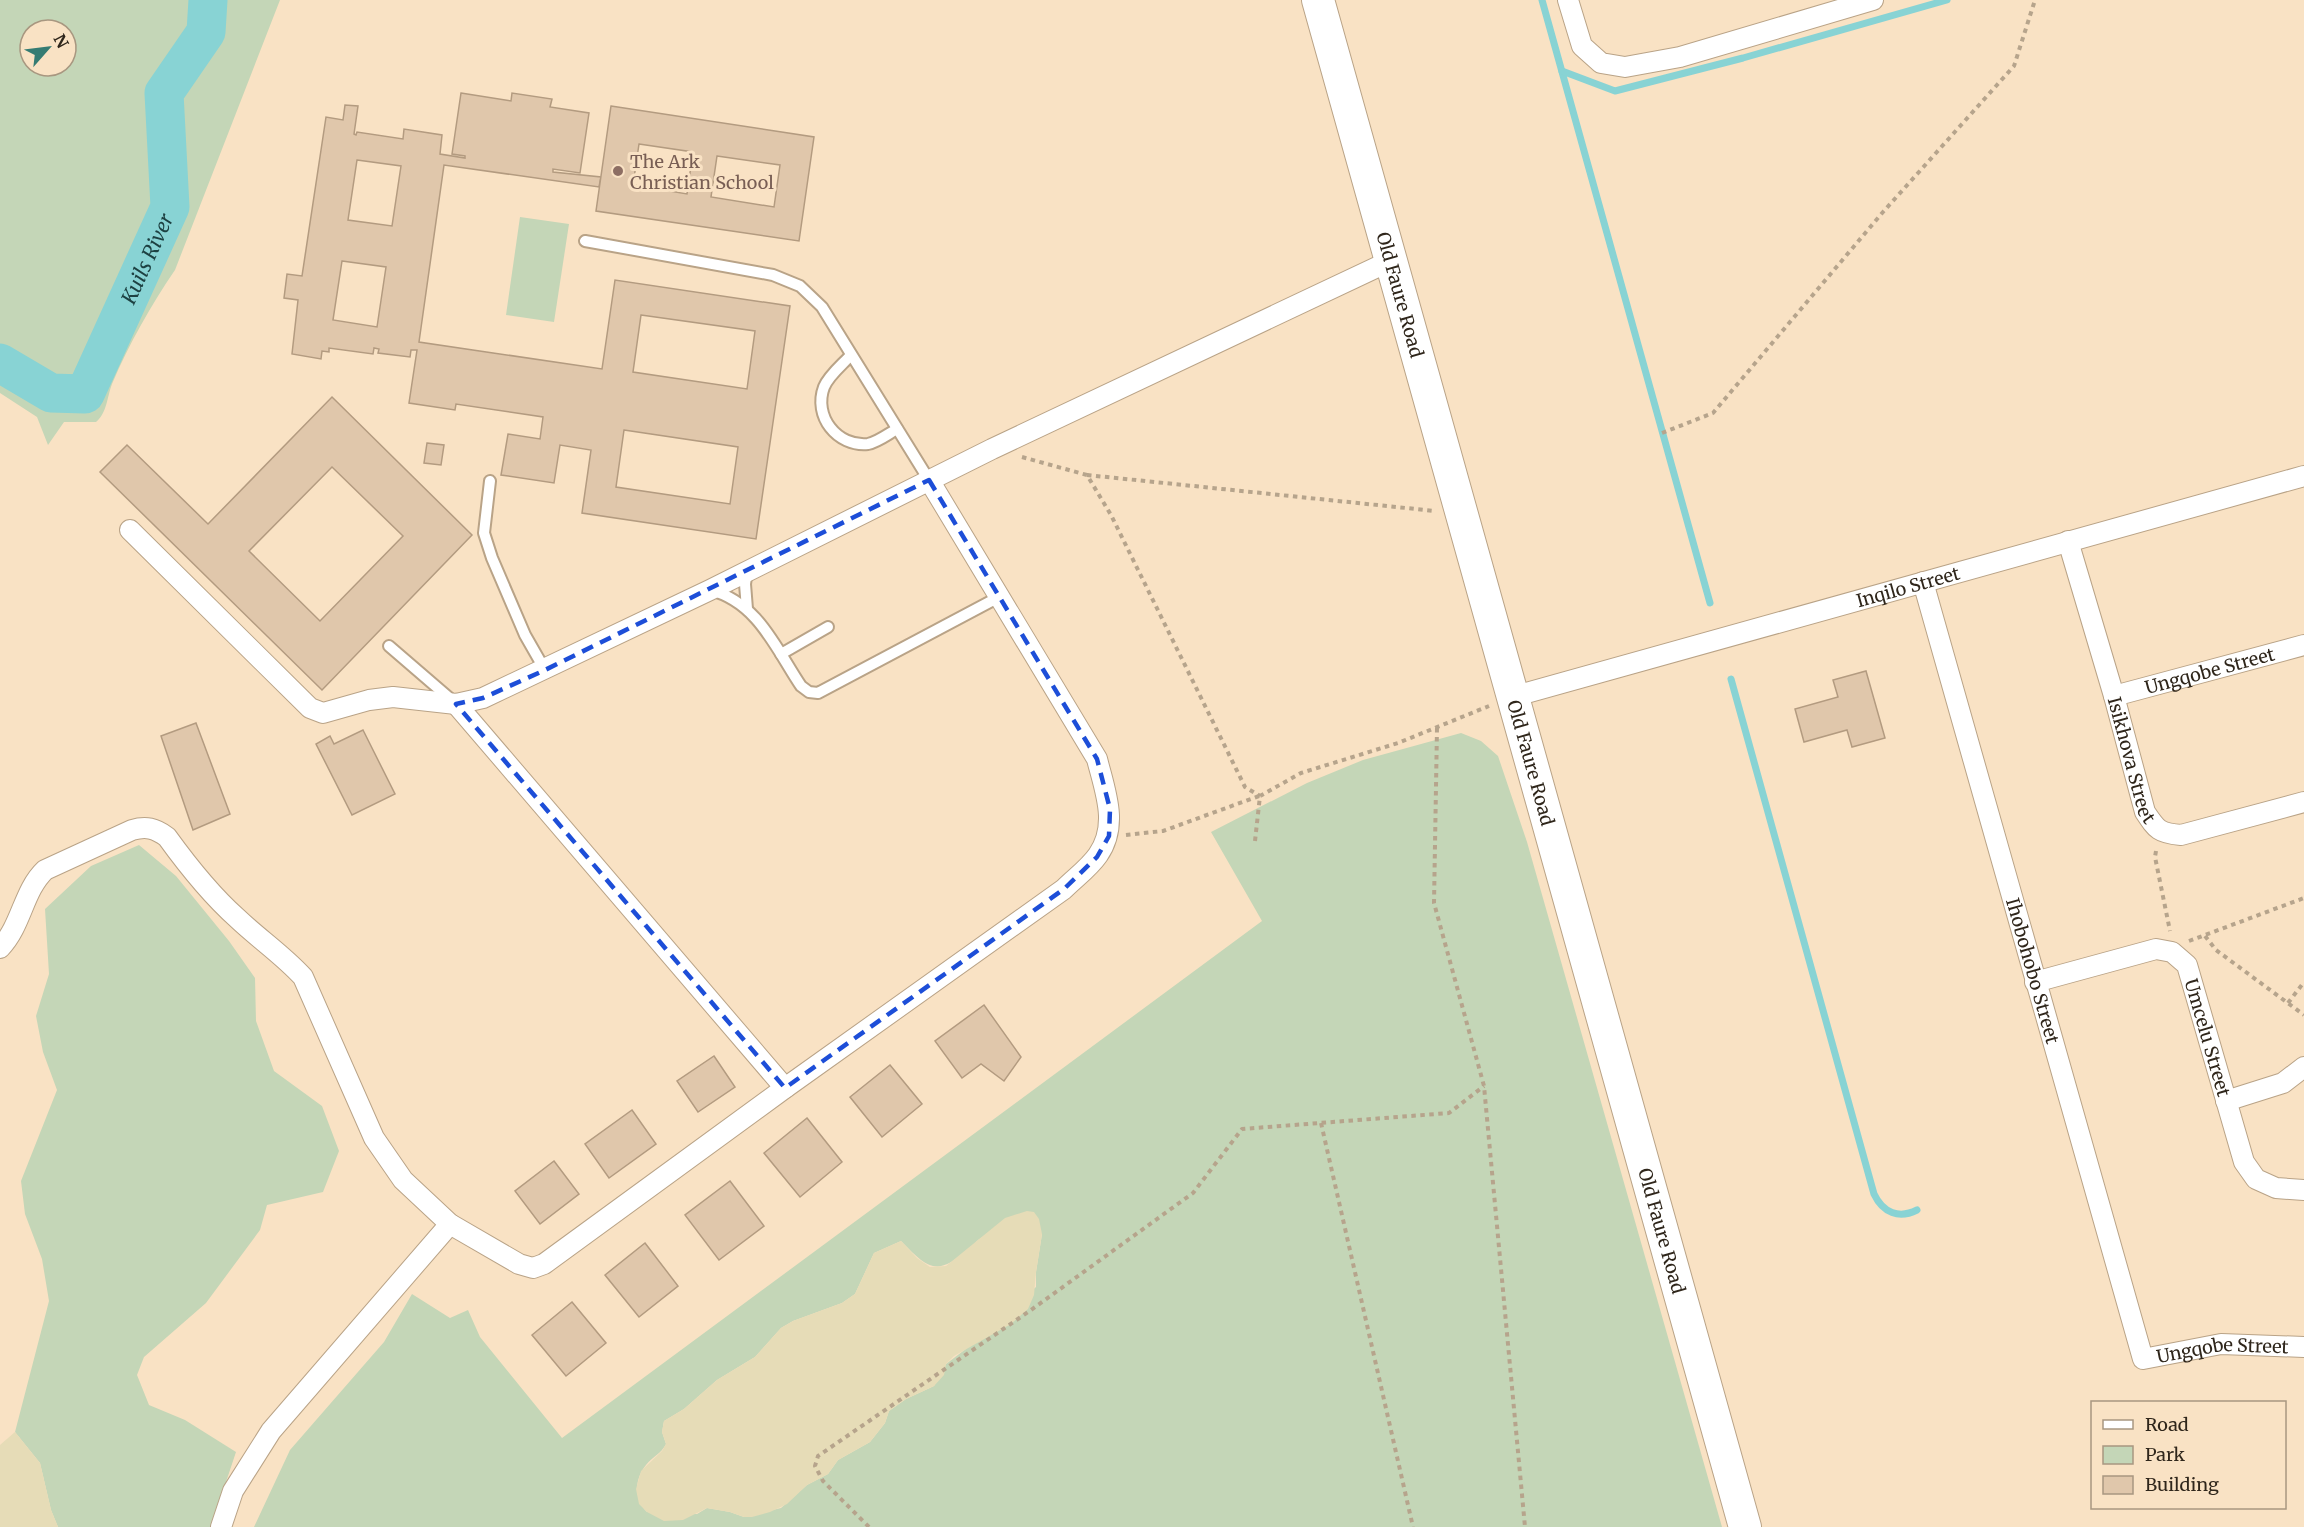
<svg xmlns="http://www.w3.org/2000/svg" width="2304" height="1527" font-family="Merriweather,serif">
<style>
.green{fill:#c4d6b7;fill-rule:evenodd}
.sand{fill:#e6dcb7}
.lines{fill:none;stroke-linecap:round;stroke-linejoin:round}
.stream{stroke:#88d3d4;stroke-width:7}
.river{stroke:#88d3d4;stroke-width:39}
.building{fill:#e0c7ab;stroke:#b39b80;stroke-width:1.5;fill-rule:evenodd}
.service-casing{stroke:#b9a387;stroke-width:14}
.minor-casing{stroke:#b9a387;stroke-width:22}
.primary-casing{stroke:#b9a387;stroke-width:34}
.path{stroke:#b6a48c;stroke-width:4;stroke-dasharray:4.5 4.5;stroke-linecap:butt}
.service{stroke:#fff;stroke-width:10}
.minor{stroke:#fff;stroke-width:20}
.primary{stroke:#fff;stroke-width:32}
.marked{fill:none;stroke:#1d4ed8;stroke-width:4.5;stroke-dasharray:12 8;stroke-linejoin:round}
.education-dot{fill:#8d6e63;stroke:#f9e2c4;stroke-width:2}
.labels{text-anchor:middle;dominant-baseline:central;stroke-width:6;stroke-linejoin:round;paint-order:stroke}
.education-label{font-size:18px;fill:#785e54;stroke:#f9e2c4;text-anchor:start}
.street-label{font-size:18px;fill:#2f261b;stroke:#f9e2c4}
.water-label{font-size:20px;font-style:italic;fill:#1d4142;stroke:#f9e2c4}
</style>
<rect width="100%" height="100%" fill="#f9e2c4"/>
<!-- green -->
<g class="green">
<path d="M0 0H280L175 270C151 305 129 344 112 384 107 397 107 413 96 422H64L48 445 37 417 0 393ZM30 30H66V66H30Z"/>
<path d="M520 217 569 224 554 322 506 315Z"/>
<path d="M1461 733 1481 741 1498 756 1527 842 1722 1527H254L290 1450 384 1342 412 1294 450 1318 468 1310 480 1337 562 1438 1262 921 1211 832 1307 783 1363 760ZM1042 1234 1036 1272V1287L975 1342 946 1364 934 1386 906 1399 889 1411 885 1423 870 1442 838 1460 828 1474 807 1485 781 1508 744 1517 730 1512 707 1508 697 1514 647 1512C634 1498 634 1480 646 1465 652 1457 661 1454 666 1444L662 1432 664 1421 684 1409 717 1380 755 1357 781 1328 793 1321 842 1303 855 1294 874 1253 901 1241C930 1271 937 1276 970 1248 974 1245 977 1240 981 1238 988 1234 1030 1234 1042 1234Z"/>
<path d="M139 845 176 876 229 941 255 978 256 1021 274 1071 322 1106 339 1151 323 1192 267 1205 260 1230 206 1303 144 1357 137 1375 149 1405 185 1420 236 1452 211 1527H58L51 1510 40 1463 15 1432 49 1301 42 1259 25 1214 21 1181 57 1090 43 1052 36 1016 49 974 45 909 91 866Z"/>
</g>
<!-- sand -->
<g class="sand">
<path d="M1027 1211 1034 1212 1039 1219 1042 1234 1036 1272 1034 1295 1028 1309 1011 1324 954 1356 946 1364 944 1375 934 1386 906 1399 889 1411 885 1423 870 1442 838 1460 828 1474 807 1485 787 1504 770 1512 752 1517H744L730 1512 707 1508 683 1520 664 1521 647 1512 639 1504 636 1489 641 1471 662 1451 666 1444 662 1432 664 1421 684 1409 717 1380 755 1357 781 1328 793 1321 842 1303 855 1294 874 1253 901 1241 917 1258 930 1267 946 1266 1005 1218Z"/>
<path d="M15 1432 40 1463 51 1510 58 1527H0V1445Z"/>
</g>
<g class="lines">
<!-- stream -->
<g class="stream">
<path d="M1542 0 1710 603"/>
<path d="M1562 71 1615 91 1743 58 1947 0"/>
<path d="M1731 679 1874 1194C1883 1213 1899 1219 1917 1210"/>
</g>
<!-- river -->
<path class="river" id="s1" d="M0 363 51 393 85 394 170 207 164 93 206 32 208 0"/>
</g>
<!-- building -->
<g class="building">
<path d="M461 93 511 101 512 93 552 99 550 107 589 113 580 173 553 169V172L601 177 599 187 444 165 419 342 602 369 615 280 790 306 756 539 582 513 591 450 560 445 554 483 501 475 508 434 540 439 543 417 456 404 455 410 409 403 417 350H411L410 357 378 353 379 349 374 348 373 354 329 348V352L322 351 321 359 292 354 298 300 284 298 287 274 302 276 326 117 343 120 345 105 358 106 354 134 356 135 357 132 403 139 404 129 442 135 440 154 465 158V156L452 154ZM357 160 401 166 392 226 348 220ZM342 261 386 267 377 327 333 320ZM641 315 755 331 747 389 633 372ZM624 430 738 447 730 504 616 487Z"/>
<path d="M611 106 814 137 799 241 596 211ZM639 144 693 152 687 194 633 185ZM717 156 780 165 774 207 711 197Z"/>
<path d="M332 397 472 535 322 690 100 472 127 445 208 524ZM332 467 403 536 320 621 249 551Z"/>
<path d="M427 443 444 445 441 465 424 463Z"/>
<path d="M1866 671 1885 738 1852 747 1847 730 1804 742 1795 709 1838 697 1833 680Z"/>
<path d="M196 723 230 814 193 830 161 736Z"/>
<path d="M363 730 395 794 352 815 316 744 330 736 334 744Z"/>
<path d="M984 1005 1021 1057 1004 1081 981 1064 962 1078 935 1041Z"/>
<path d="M714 1056 735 1087 698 1112 677 1081Z"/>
<path d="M890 1065 922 1104 882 1137 850 1097Z"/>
<path d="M632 1110 656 1144 609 1178 585 1144Z"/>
<path d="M807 1118 842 1162 800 1197 764 1153Z"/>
<path d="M554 1161 579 1194 540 1224 515 1191Z"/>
<path d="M730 1181 764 1226 719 1260 685 1215Z"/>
<path d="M645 1243 678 1286 639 1317 605 1275Z"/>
<path d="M572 1302 606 1343 566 1376 532 1335Z"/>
</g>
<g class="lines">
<!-- service casing -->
<g class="service-casing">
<g id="service">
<path d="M585 241 773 275 800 286 822 307 929 480"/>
<path d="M851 355C842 365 829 375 824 387 813 416 837 447 868 444 878 442 888 434 897 429"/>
<path d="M490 481 484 533 492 558 525 635 545 670"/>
<path d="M747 571 745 584 747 609"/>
<path d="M710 590C758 602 776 649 801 686L809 692 818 693 999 597"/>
<path d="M389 646 454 702"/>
<path d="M781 654 828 627"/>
</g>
</g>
<!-- minor casing -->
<g class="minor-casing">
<g id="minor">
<path d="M1568 0 1582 46 1601 63 1625 67 1680 57 1873 0"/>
<path d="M130 530 310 708 323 713 369 700 393 697 456 704 483 698 710 590 992 449 1390 261"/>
<path id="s2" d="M2068 541 2114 696 2145 812C2157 830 2159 833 2181 835L2304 802"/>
<path id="s3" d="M1923 582 2143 1359 2221 1344 2304 1347"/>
<path id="s4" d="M2114 696 2304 645"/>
<path id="s5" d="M1512 697 2304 476"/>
<path d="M456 704 785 1088"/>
<path d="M0 948C22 925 23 891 45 870L132 830C146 826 155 828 167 837 188 866 210 894 237 918 259 939 283 955 303 977L374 1138 403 1180 450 1224 519 1264 533 1268 544 1264 785 1088 1064 889C1075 878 1089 868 1098 855 1119 825 1105 791 1097 759L929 480"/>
<path id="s6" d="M2035 982 2156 949 2172 952 2187 965 2244 1162 2256 1179 2276 1188 2304 1190"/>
<path d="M2226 1101 2283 1083 2304 1067"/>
<path d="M221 1527 233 1491 271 1431 450 1224"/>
</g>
</g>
<!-- primary casing -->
<g class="primary-casing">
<g id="primary">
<path id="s7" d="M1318 0 1745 1527"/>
</g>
</g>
<!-- path -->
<g class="path">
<path d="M1662 433 1713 413 1883 212 2014 66 2035 0"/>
<path d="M1022 457 1087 475 1111 515 1245 787 1260 796"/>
<path d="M1087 475 1435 511"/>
<path d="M1437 728 1434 903 1484 1086 1525 1527"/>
<path d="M1126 835 1163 831 1259 796"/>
<path d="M1255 841 1260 796 1301 773 1398 743 1489 706"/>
<path d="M2156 851 2155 857 2170 931"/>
<path d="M2205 936 2216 950 2304 1015"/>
<path d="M2189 941 2304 898"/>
<path d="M2288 1003 2304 982"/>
<path d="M1321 1123 1413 1527"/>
<path d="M869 1527 823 1481 815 1466 818 1456 1031 1310 1193 1193 1242 1129 1449 1113 1484 1086"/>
</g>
<!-- service -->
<use href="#service" class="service"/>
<!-- minor -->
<use href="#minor" class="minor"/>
<!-- primary -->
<use href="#primary" class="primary"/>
</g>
<!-- marked area -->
<path class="marked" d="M929 480 1097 759 1110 809 1109 836 1097 857 1064 889 785 1088 456 704 483 698 545 670Z"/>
<!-- markers -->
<circle class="education-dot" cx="618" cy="171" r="6"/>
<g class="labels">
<!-- education labels -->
<g class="education-label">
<text x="630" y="161">The Ark<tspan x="630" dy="21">Christian School</tspan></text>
</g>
<!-- street labels -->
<g class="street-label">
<text stroke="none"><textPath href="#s7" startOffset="306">Old Faure Road</textPath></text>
<text stroke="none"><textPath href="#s5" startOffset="411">Inqilo Street</textPath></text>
<text stroke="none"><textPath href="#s4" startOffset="99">Ungqobe Street</textPath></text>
<text stroke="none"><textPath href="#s2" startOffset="228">Isikhova Street</textPath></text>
<text stroke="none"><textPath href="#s7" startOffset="792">Old Faure Road</textPath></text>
<text stroke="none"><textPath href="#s3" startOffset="404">Ihobohobo Street</textPath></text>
<text stroke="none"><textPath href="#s6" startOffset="237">Umcelu Street</textPath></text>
<text stroke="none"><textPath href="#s7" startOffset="1278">Old Faure Road</textPath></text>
<text stroke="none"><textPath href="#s3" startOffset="888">Ungqobe Street</textPath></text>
</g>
<!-- water labels -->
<g class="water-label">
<text stroke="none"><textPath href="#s1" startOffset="242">Kuils River</textPath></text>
</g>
</g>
<!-- legend -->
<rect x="2091" y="1401" width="195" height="108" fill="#f9e2c4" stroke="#a89780" stroke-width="1.5"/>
<rect x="2103" y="1420" width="30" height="9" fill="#ffffff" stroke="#a89780" stroke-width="1.5"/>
<text x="2145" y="1431" font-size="18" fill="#2f261b">Road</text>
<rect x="2103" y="1446" width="30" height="18" fill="#c4d6b7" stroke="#a89780" stroke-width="1.5"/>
<text x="2145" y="1461" font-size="18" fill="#2f261b">Park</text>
<rect x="2103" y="1476" width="30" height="18" fill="#e0c7ab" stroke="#a89780" stroke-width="1.5"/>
<text x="2145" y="1491" font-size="18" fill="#2f261b">Building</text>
<!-- north arrow -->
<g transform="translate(48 48) rotate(62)"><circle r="28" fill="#f9e2c4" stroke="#a89780" stroke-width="1.5"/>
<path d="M0-4.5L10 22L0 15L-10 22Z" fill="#357c73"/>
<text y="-9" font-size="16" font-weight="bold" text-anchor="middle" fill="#2f261b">N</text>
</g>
</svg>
